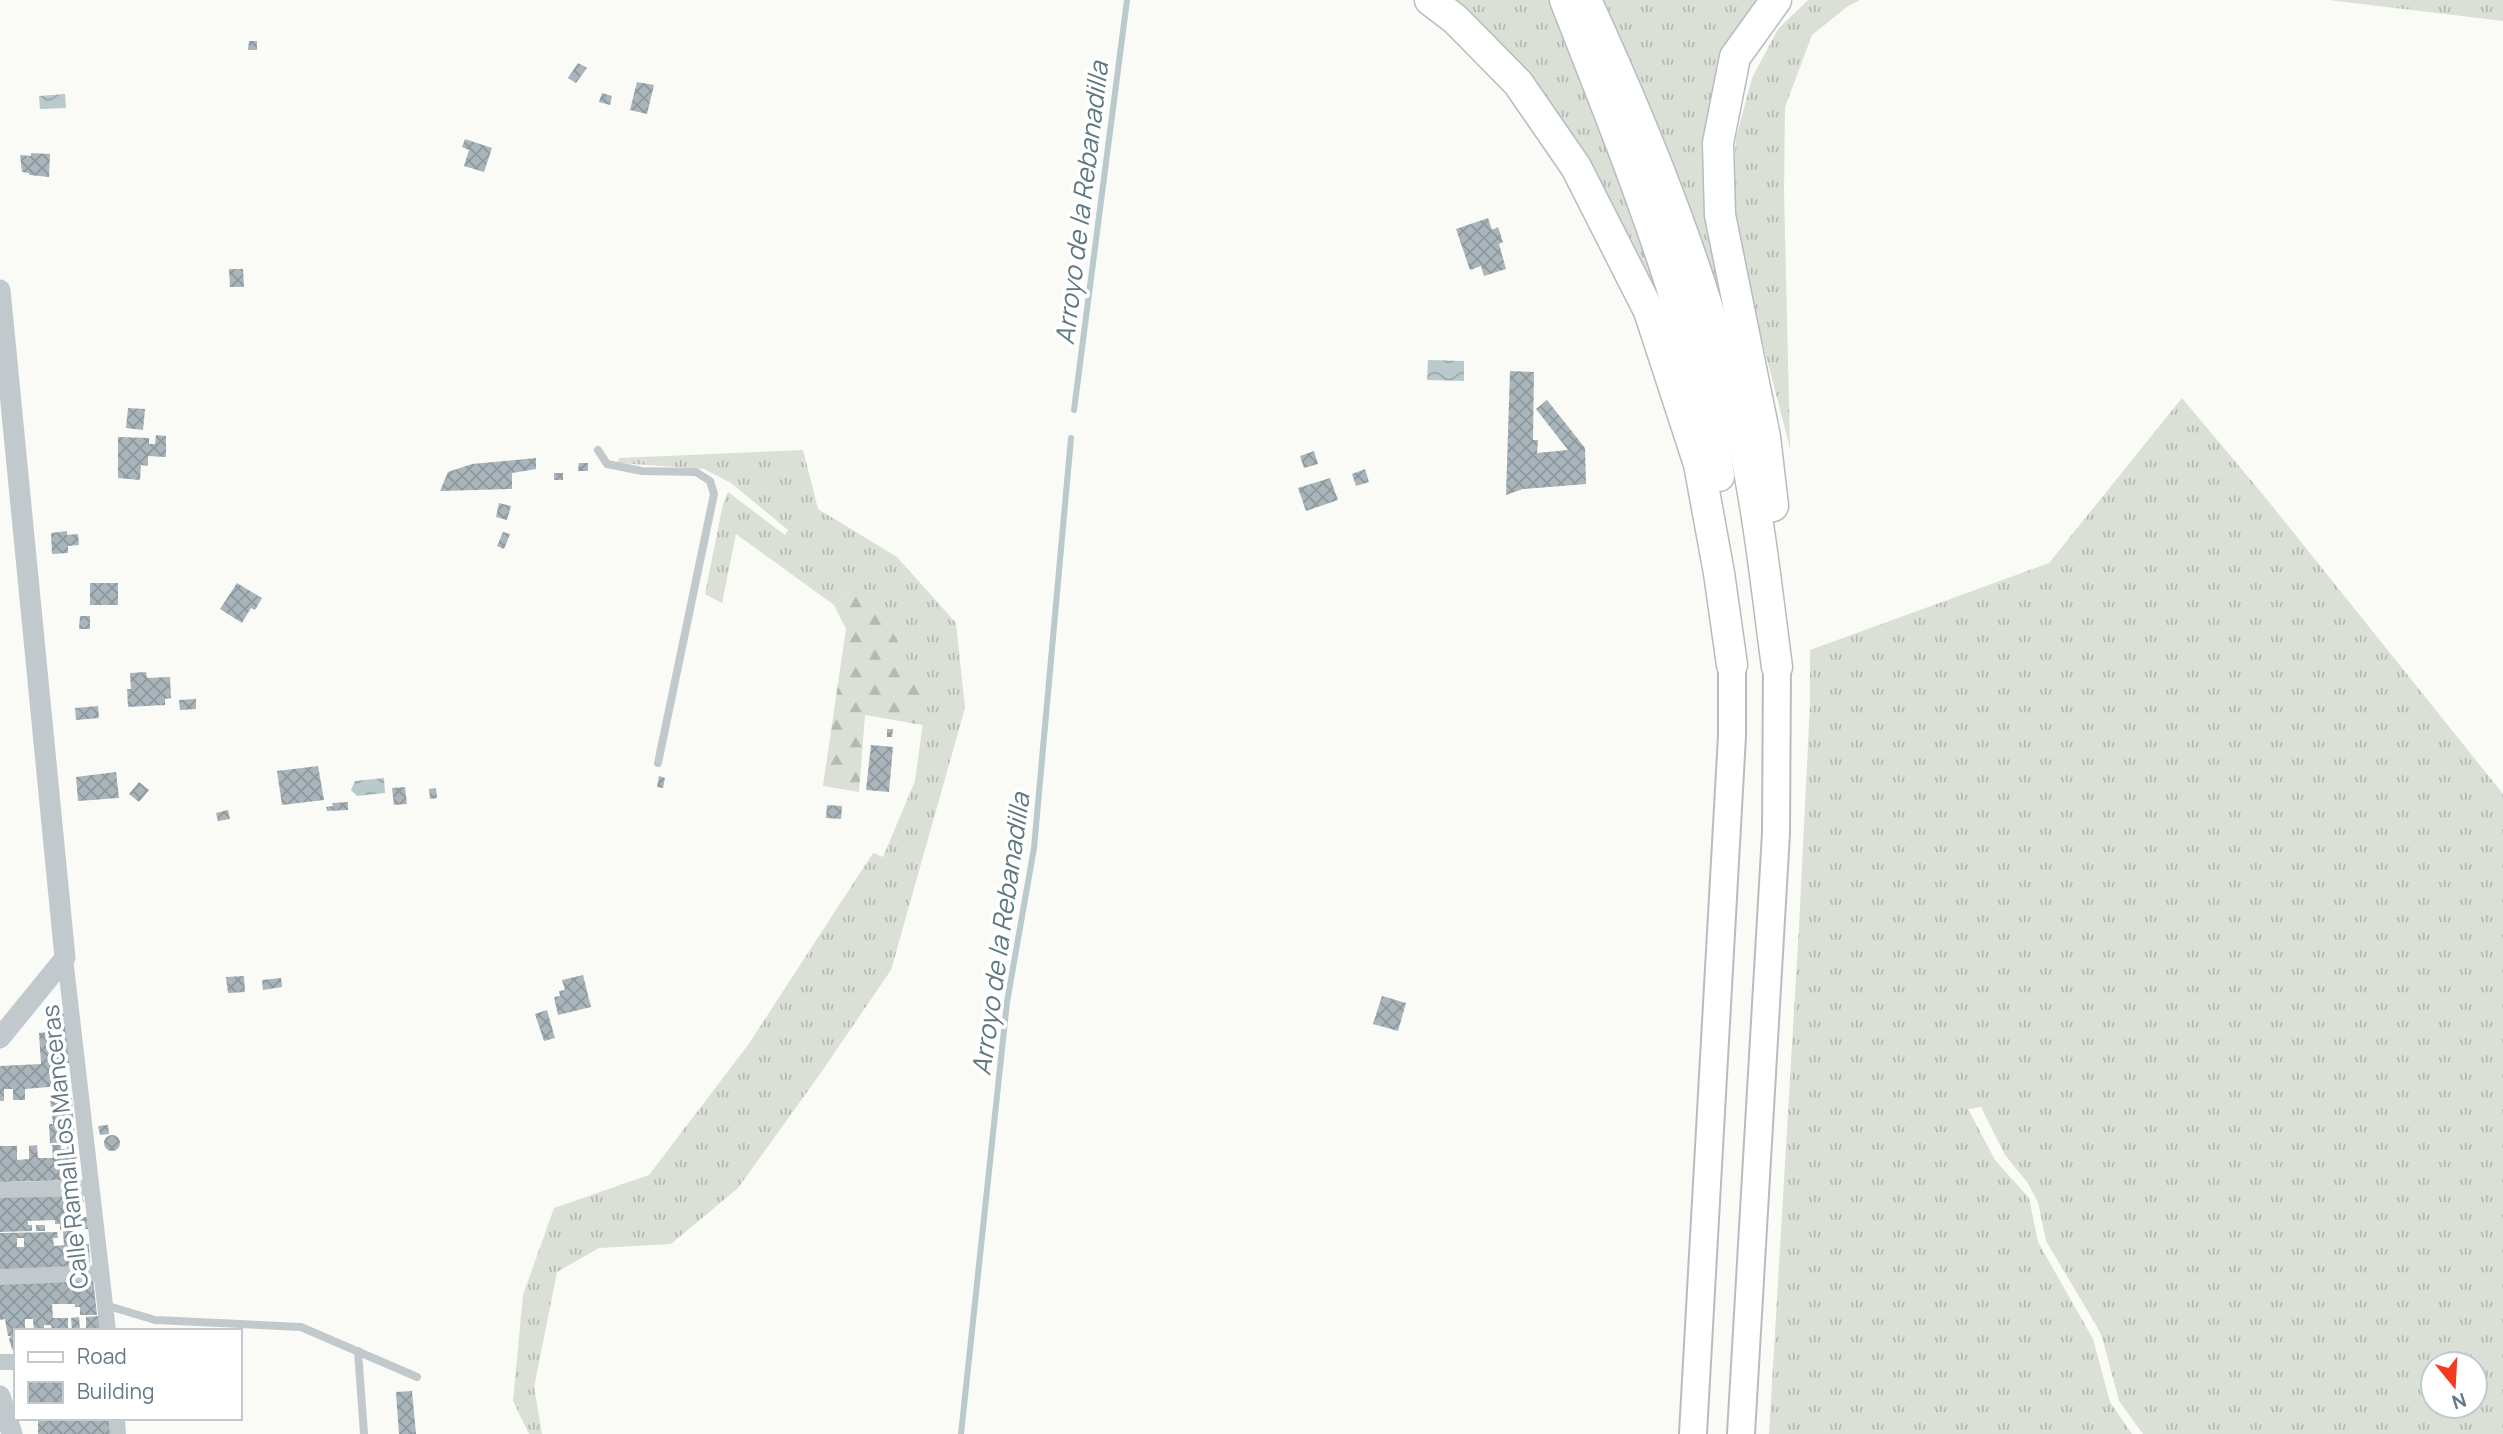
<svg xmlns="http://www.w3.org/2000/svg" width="2503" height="1434" font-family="Manrope,sans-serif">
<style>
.grass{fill:url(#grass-tufts);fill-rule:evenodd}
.forest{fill:url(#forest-firs)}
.water{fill:url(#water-waves)}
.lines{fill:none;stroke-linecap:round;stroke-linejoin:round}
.stream{stroke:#b9c9cc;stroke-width:6}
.building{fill:url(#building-cross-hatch);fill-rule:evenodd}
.primary-casing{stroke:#b6bdc0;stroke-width:30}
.motorway-casing{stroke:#b6bcbf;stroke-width:33}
.service{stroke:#c2c9cc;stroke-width:8}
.minor{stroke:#c2c9cc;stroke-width:16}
.tertiary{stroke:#c2c9cc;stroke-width:21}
.primary{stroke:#fff;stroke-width:26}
.motorway{stroke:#fff;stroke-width:30}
.labels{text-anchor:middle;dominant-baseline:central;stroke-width:7;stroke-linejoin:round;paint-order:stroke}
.street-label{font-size:24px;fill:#627985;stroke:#fff}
.water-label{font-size:26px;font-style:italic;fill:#5d787e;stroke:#fff}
</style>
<defs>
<pattern id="grass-tufts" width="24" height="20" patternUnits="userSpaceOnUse" patternTransform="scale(1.75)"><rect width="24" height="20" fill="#dae0d6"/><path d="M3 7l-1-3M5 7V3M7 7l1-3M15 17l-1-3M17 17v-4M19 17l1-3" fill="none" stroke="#b4bab3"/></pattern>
<pattern id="forest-firs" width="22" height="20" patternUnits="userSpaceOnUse" patternTransform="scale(1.75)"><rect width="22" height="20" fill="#dae0d6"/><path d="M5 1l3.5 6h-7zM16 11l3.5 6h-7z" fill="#b4bab3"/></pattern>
<pattern id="water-waves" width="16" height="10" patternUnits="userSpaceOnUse" patternTransform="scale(1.75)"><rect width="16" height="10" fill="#b9c9cc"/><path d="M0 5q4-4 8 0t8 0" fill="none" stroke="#9aa8ab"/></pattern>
<pattern id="building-cross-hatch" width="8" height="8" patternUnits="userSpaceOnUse" patternTransform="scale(1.75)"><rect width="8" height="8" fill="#a9b5ba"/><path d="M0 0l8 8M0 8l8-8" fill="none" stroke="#8d989d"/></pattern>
</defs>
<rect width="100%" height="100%" fill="#fafaf7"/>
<!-- grass -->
<g class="grass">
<path d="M1449 0H1557L1682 348 1648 289Z"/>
<path d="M1599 0H1759L1749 12 1725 57 1722 284 1717 283 1679 179Z"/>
<path d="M1808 0H1860L1848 6 1812 35 1785 107 1784 190 1790 448 1746 279 1732 199 1736 138 1752 78 1778 29Z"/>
<path d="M2329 0H2503V21Z"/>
<path d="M2182 398 2269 502 2503 794V1434H2143L2119 1401 2102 1337 2096 1325 2046 1241 2038 1202 2027 1182 2005 1155 1981 1107 1968 1109 1995 1160 2029 1198 2038 1242 2093 1339 2110 1402 2132 1434H1769L1799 927 1810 704V650L2049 563ZM2433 1364H2475V1406H2433Z"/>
<path d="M803 450 818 509 897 557 956 623 965 708 891 970 820 1074 738 1188 671 1244 599 1248 557 1272 534 1387 542 1434H529L513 1401 523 1295 554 1208 649 1175 748 1045 873 853 883 857 915 781 927 693 852 590 834 605 736 534 722 603 705 594 723 504 728 492 785 535 788 530 731 483 704 469 618 463 619 458Z"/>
</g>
<!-- forest -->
<path class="forest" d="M852 590 878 606 927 693 923 725 865 715 859 792 823 786 846 629 834 605Z"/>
<!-- water -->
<g class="water">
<path d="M65 94 66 108 40 109 39 96Z"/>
<path d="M1428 360 1464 361V381L1427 380Z"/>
<path d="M384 778 385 793 357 796 351 790 355 781Z"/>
</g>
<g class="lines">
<!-- stream -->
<g class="stream">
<path d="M1074 410 1127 0"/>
<path d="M961 1434 1007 1002 1034 848 1071 438"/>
</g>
</g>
<!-- building -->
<g class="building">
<path d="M249 41H257V50H248Z"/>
<path d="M578 63 587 68 576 83 568 78Z"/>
<path d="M637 82 654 85 647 114 630 110Z"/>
<path d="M602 93 612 96 610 105 599 102Z"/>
<path d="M465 139 492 148 484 172 464 166 469 150 462 147Z"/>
<path d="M31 153 50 154 49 177 29 175V173L22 172 20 155 31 156Z"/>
<path d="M1488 218 1492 230 1498 227 1503 242 1499 244 1506 269 1484 276 1481 266 1470 270 1456 229Z"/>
<path d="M229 269H243L244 287H230Z"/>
<path d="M1510 371 1534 372 1533 440H1538L1537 453 1568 450 1536 409 1547 400 1585 448 1586 484 1523 489 1506 495Z"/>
<path d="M128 408 145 409 143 430 126 428Z"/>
<path d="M156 435 166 436V457L148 456V466L141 465 140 480 118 478V437L149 438V444H155Z"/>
<path d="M1314 451 1318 464 1304 468 1300 456Z"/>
<path d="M536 458V469L512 473V489L440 491 448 472 472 464Z"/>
<path d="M579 463H588V471H578Z"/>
<path d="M1365 469 1369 482 1356 486 1352 474Z"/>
<rect x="554" y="473" width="9" height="7"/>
<path d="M1330 478 1338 500 1306 511 1298 488Z"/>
<path d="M499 503 511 506 507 520 496 517Z"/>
<path d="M67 531V535L78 534 79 545 68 546V553L52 554 51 533Z"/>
<path d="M503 532 510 534 504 549 497 546Z"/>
<rect x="90" y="583" width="28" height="22"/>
<path d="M237 583 262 598 255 610 251 608 242 623 220 609Z"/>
<path d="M80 616H90V629H79Z"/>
<path d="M146 672 147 678 170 677 171 698 165 699V705L128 707 127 689H131L130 673Z"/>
<path d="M196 699V709L180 710 179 700Z"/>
<path d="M98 706 99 718 76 720 75 708Z"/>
<path d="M887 729H893L892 737H887Z"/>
<path d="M871 745 893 747 889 792 866 790Z"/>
<path d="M318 766 324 800 282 805 277 771Z"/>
<path d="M116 772 119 798 78 801 76 777Z"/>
<path d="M659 776 665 778 663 788 657 787Z"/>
<path d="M139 782 149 790 139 802 129 794Z"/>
<path d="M405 787 407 804 394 805 392 788Z"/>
<path d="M436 788 437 798 430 799 429 789Z"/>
<path d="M348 802V810L327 811 326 807 333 806 332 803Z"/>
<path d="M827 805 842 806 841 819 826 818Z"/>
<path d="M228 810 230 819 218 821 216 813Z"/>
<path d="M583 975 591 1007 558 1015 554 997 560 996 559 991 565 990 562 980Z"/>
<path d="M244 976 245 992 228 993 226 977Z"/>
<path d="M281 978 282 987 263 990 262 980Z"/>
<path d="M1382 996 1406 1003 1398 1031 1373 1024Z"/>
<path d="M547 1010 555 1038 544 1041 535 1014Z"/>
<path d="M65 1013 70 1063 60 1064 59 1086 25 1089V1100H13V1089H4V1101H0V1066L41 1064 39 1033 53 1031 51 1014Z"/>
<path d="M72 1098 75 1142 50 1143 49 1124H53L50 1099Z"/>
<path d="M108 1125 109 1134 100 1135 98 1126Z"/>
<circle cx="112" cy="1143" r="8"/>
<path d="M77 1144 76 1180 0 1182V1146H17V1160L29 1159V1146L37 1145 38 1158H53L52 1145H61V1149H67V1145Z"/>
<path d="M82 1195 84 1202H68L69 1218 87 1217 88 1229 60 1230V1224H55V1220L28 1221V1225H32V1231L0 1232V1197Z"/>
<rect x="36" y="1225" width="9" height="6"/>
<path d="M63 1231H75L76 1244H89L90 1268 0 1271V1233L57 1232 58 1238H53L54 1246 64 1245ZM17 1238H24V1247H17Z"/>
<path d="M93 1278 97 1315H80V1307H75V1304H52L53 1318H68V1331H52L51 1325H44V1331H34L33 1319H25V1331H16V1355L12 1349 9 1339 11 1336H8L5 1319 0 1320V1282Z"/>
<path d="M99 1316 101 1331H86V1317Z"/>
<path d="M79 1317 80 1331H72L71 1318Z"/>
<path d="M412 1391 416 1434H399L396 1392Z"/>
<path d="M38 1418H109L110 1434H38Z"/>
</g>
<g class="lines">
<!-- primary casing -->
<g class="primary-casing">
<g id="primary">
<path d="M1693 1434 1732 736V665"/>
<path d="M1741 1434 1776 833 1777 667"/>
</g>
</g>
<!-- motorway casing -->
<g class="motorway-casing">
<g id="motorway">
<path d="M1430 0 1455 19 1518 83 1576 167 1649 311 1699 464 1719 573 1732 665"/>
<path d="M1565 0C1600 89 1636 179 1666 270 1688 338 1709 405 1719 476"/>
<path d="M1586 0C1651 142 1710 288 1743 441 1759 515 1767 592 1777 667"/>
<path d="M1773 506 1765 437 1720 215 1718 143 1735 57 1776 0"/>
</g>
</g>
<!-- service -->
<g class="service">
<path d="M598 450 607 464 642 471 696 472 710 481 714 494 658 763"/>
<path d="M105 1305 155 1320 301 1327 417 1377"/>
<path d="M358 1351 364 1434"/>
</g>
<!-- minor -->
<g class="minor">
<path d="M65 958 108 1331"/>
<path d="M0 1190 90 1188"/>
<path d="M0 1277 101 1273"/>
<path d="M0 1362H16"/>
<path d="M117 1418 118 1434"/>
</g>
<!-- tertiary -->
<g class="tertiary">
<path d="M0 290 65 958 0 1038"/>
<path d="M0 1396 12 1434"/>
</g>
<!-- primary -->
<use href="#primary" class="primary"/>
<!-- motorway -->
<use href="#motorway" class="motorway"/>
</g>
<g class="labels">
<!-- street labels -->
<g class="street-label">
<text transform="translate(64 1147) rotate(-96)">Calle Ramal Los Manceras</text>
</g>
<!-- water labels -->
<g class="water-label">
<text transform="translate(1081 203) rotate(-83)">Arroyo de la Rebanadilla</text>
<text transform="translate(1000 934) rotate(-82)">Arroyo de la Rebanadilla</text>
</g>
</g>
<!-- legend -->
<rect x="14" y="1329" width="228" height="91" fill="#ffffff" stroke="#c0c9ce" stroke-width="2"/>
<rect x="28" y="1352" width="35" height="10" fill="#ffffff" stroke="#c0c9ce" stroke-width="2"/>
<text x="77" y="1364" font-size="21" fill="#627985">Road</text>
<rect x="28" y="1382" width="35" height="21" fill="url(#building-cross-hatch)" stroke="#c0c9ce" stroke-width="2"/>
<text x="77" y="1399" font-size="21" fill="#627985">Building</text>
<!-- north arrow -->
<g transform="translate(2454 1385) rotate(162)"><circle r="33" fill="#ffffff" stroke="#c0c9ce" stroke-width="2"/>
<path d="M0-5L12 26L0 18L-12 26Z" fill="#f43b1d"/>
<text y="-10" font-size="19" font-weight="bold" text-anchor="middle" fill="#627985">N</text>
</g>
</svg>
